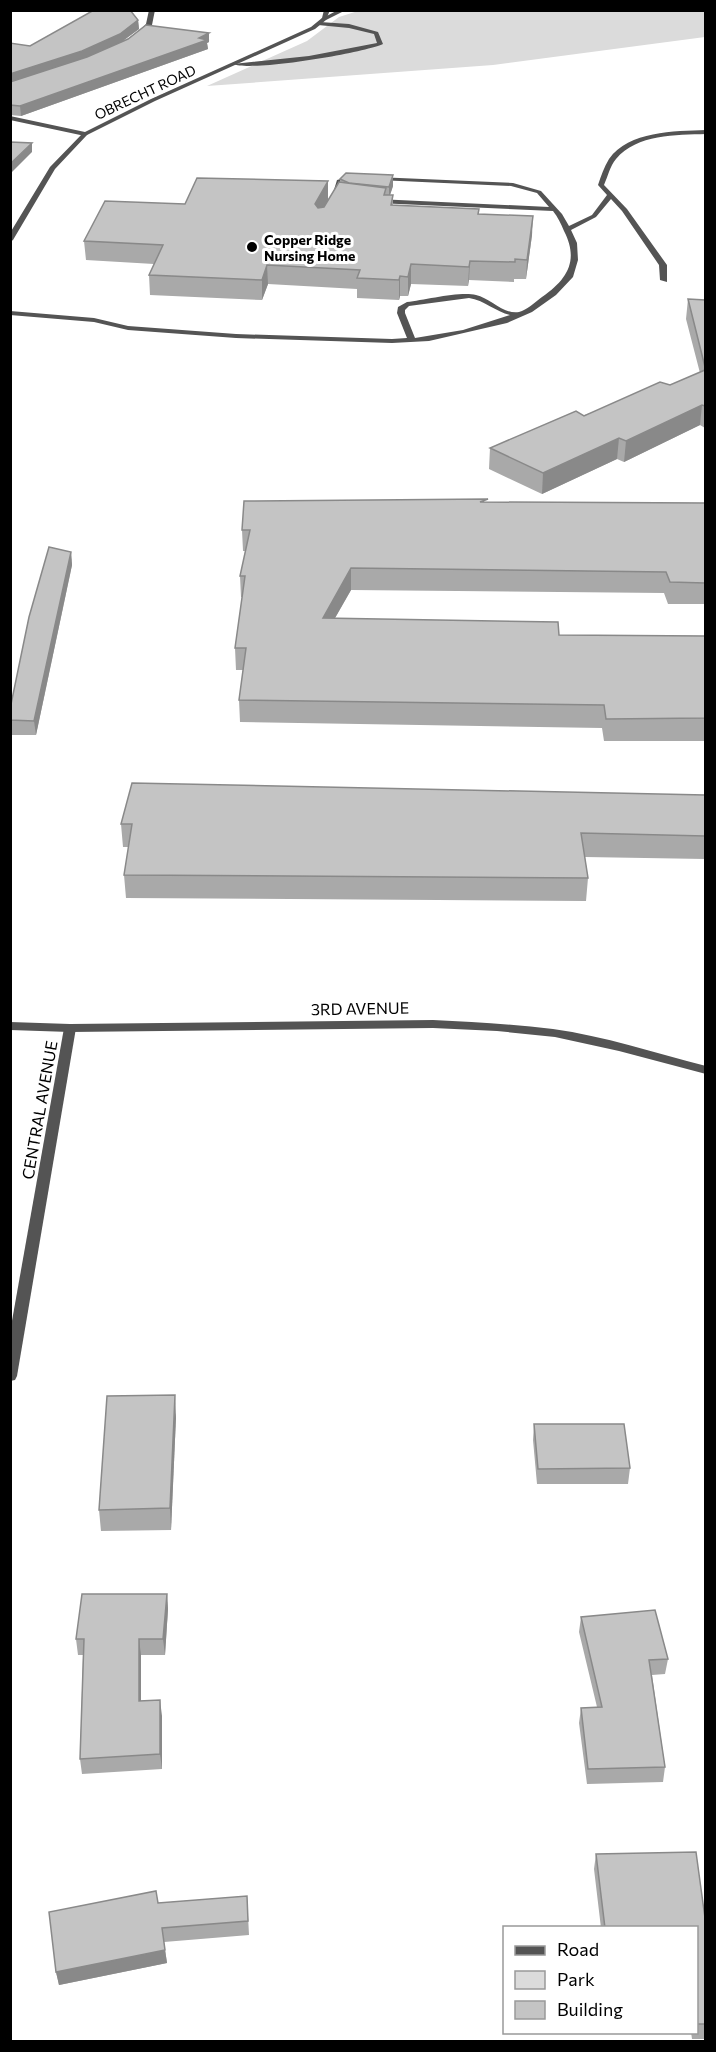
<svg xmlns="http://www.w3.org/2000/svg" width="716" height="2052" font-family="Commissioner,sans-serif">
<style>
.green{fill:#dbdbdb}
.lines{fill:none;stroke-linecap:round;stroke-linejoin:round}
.service{fill:#545454;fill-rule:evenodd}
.minor{fill:#545454;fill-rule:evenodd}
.tertiary{fill:#545454;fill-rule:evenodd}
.wall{fill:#a9a9a9}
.shaded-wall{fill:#898989}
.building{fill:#c4c4c4;stroke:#898989;stroke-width:1.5}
.poi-dot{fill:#000;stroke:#fff;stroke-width:2}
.labels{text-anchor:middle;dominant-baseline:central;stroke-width:6;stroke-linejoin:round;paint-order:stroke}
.far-street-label{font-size:14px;fill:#000;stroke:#fff}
.far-poi-label{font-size:14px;font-weight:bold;fill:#000;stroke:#fff;text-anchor:start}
.street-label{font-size:16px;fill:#000;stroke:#fff}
</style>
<rect width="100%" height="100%" fill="#fff"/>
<!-- green -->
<path class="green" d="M358 11H705V37L493 65 207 86 307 41 339 17Z"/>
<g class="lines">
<!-- service -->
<g class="service">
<path d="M338 10H346L326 20 321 19Z"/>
<path d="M320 22 349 24 378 32 383 44C363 53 252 72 233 64L309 56 377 43 374 34 349 28 318 25Z"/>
<path d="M706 130V134C676 135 637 134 616 159 610 166 608 176 604 185L627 209 667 265V282L660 280 659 265 622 211 611 199 596 217 571 230 577 243 578 260 573 277 556 295 532 312 507 323 429 341 392 343 236 338 128 330 94 322 10 315V311L94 318 128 326 236 334 392 339 407 338 397 313 398 307 407 302C425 300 460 291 476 295 490 298 504 315 519 312 527 310 535 302 542 297 568 279 579 260 564 231 561 224 558 217 553 211L377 203 374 201 377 199 549 207 537 193 511 186 378 180 376 179V177L513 183 541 191 562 214 569 226 592 215 607 195 598 185C601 176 604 167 609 159 629 131 674 131 706 130ZM469 298C484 300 496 312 510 315L463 330 415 338 405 313V310L409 306Z"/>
<path d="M355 175 357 176V178L342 182 335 202 330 203 337 180Z"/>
</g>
<!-- minor -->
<g class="minor">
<path d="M149 10H155L152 25 138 38H134V36L146 24Z"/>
<path d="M10 116 85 132 88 134 85 136 10 120Z"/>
<path d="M70 1024 76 1028 17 1376 15 1380 10 1381V1332L64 1028Z"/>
</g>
<!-- tertiary -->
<g class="tertiary">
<path d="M324 10H330L326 20 315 29 155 101 87 135 55 169 13 240 10 242V233L50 167 83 133 151 99 311 27 322 18Z"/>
<path d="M433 1020C473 1022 513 1024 553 1029 604 1036 655 1053 706 1066V1074L619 1051 555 1037 497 1031 433 1028 70 1032 10 1030V1022L70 1024Z"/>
</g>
</g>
<!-- wall -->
<g class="wall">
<path d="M138 20 139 29 124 40 209 42 207 43 208 49 21 116 10 115V43L30 46Z"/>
<path d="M340 179 393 186 390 195H393V205L479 214 532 235 526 279H514V282L469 280 468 286 411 284 408 296H400L399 300 357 298V289L268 284 262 300 150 295 149 275 154 264 86 260 84 241 185 204 328 181V200L340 182Z"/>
<path d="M688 299 705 300V428L700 425 624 462 617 459 542 494 489 469 490 448 670 385 700 373 686 319Z"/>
<path d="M488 502 705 503V604H668L664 593 351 590 335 618 559 635 705 636V741H604L602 728 240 722 239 700 243 670H236L235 648 242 597H241L240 576 246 551H243L242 530Z"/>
<path d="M71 552 72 565 36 735H10V709Z"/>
<path d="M705 795V859L585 857 588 878 586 901 126 898 124 875 129 847H123L121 824Z"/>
<path d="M176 1417 171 1530 101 1531 99 1510Z"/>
<path d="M534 1424 630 1468 628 1484H537L533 1440Z"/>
<path d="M167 1594 168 1609 165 1655H141V1701L162 1716V1769L82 1774 80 1759 83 1655H78L76 1639Z"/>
<path d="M581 1617 668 1659 665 1674 652 1675 665 1767 663 1782 587 1784 579 1723 581 1708 597 1707 579 1632Z"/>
<path d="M596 1854 705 1918V2039H692L691 2032H696V1928H601L594 1869Z"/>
<path d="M247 1896 249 1935 164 1942 167 1963 59 1985 56 1972 158 1903Z"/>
</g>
<!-- shaded-wall -->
<g class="shaded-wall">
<path d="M138 20 139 29 120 43 83 60 10 83V74Z"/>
<path d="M209 33V42L207 43 208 49 21 116 20 106 199 38Z"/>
<path d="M32 143V152L10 174V164Z"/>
<path d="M393 175V186L389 198V187Z"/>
<path d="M328 181V200L315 223V204Z"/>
<path d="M533 216 532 235 526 279 527 260Z"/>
<path d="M470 261 469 280 468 286 469 267Z"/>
<path d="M411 264V284L408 296V277Z"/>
<path d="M267 265 268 284 262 300V280Z"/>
<path d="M400 276V296L399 300V280Z"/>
<path d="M702 405 700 425 624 462 626 441Z"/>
<path d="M619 438 617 459 542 494 543 473Z"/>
<path d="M71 552 72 565 36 735 34 721Z"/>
<path d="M351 568V590L323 639V618Z"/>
<path d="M175 1395 176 1417 171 1530 170 1508Z"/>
<path d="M167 1594 168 1609 165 1655 163 1639Z"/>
<path d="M139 1639 141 1655V1716L139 1701Z"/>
<path d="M160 1700 162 1716V1769L160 1754Z"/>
<path d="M165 1950 167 1963 59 1985 56 1972Z"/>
</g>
<!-- building -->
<g class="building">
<path d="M94 10H130L138 20 120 34 82 51 10 74V43L30 46Z"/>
<path d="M146 25 209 33 199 38 207 40 20 106 10 105V82L87 57 128 39Z"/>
<path d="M10 142 32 143 10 164Z"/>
<path d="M346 173 393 175 389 187 349 183 340 179Z"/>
<path d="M197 178 328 181 315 204 318 208 324 207 339 182 386 188 384 195H393L391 205 479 209 478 214 533 216 527 260 515 259V262L470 261 469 267 411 264 408 277 400 276 399 280 357 278 360 270 267 265 262 280 149 275 163 245 84 241 105 201 185 204Z"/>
<path d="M688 299 705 300V367Z"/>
<path d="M705 370V406L702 405 626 441 619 438 543 473 490 448 576 411 584 416 660 382 670 385Z"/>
<path d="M488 499 480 502 705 503V583L670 582 666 572 351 568 323 618 558 622 559 635 705 636V718L606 719 604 705 239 700 246 648H235L245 576H240L250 530H242L244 501Z"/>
<path d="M49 547 71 552 34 721 10 720V709L29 617Z"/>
<path d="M132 783 705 795V836L581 833 588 878 124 875 132 824H121Z"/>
<path d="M175 1395 170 1508 99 1510 107 1396Z"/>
<path d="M534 1424H624L630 1468 538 1469Z"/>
<path d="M82 1594H167L163 1639H139V1701L160 1700V1754L80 1759 84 1639H76Z"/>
<path d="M655 1610 668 1659 649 1660 665 1767 588 1769 581 1708 602 1707 581 1617Z"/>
<path d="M696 1852 705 1918V2024H696V1928H605L596 1854Z"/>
<path d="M156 1891 158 1903 247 1896 248 1921 162 1928 165 1950 56 1972 49 1912Z"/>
</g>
<!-- markers -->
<circle class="poi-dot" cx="252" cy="247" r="6"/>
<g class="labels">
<!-- far-street labels -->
<g class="far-street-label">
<text transform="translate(145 92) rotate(-25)">OBRECHT ROAD</text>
</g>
<!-- far-poi labels -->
<g class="far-poi-label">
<text x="264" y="239">Copper Ridge<tspan x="264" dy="16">Nursing Home</tspan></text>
</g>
<!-- street labels -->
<g class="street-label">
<text transform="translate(360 1008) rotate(-1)">3RD AVENUE</text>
<text transform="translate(39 1110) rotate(-80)">CENTRAL AVENUE</text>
</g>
</g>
<!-- border -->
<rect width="716" height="2052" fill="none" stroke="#000000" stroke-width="24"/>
<!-- legend -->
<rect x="503" y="1926" width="195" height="108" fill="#ffffff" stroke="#999999" stroke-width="1.5"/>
<rect x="515" y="1946" width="30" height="9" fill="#545454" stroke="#999999" stroke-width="1.5"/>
<text x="557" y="1956" font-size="18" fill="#000000">Road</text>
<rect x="515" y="1971" width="30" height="18" fill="#dbdbdb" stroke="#999999" stroke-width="1.5"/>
<text x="557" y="1986" font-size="18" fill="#000000">Park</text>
<rect x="515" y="2001" width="30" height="18" fill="#c4c4c4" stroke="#999999" stroke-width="1.5"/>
<text x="557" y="2016" font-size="18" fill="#000000">Building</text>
</svg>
